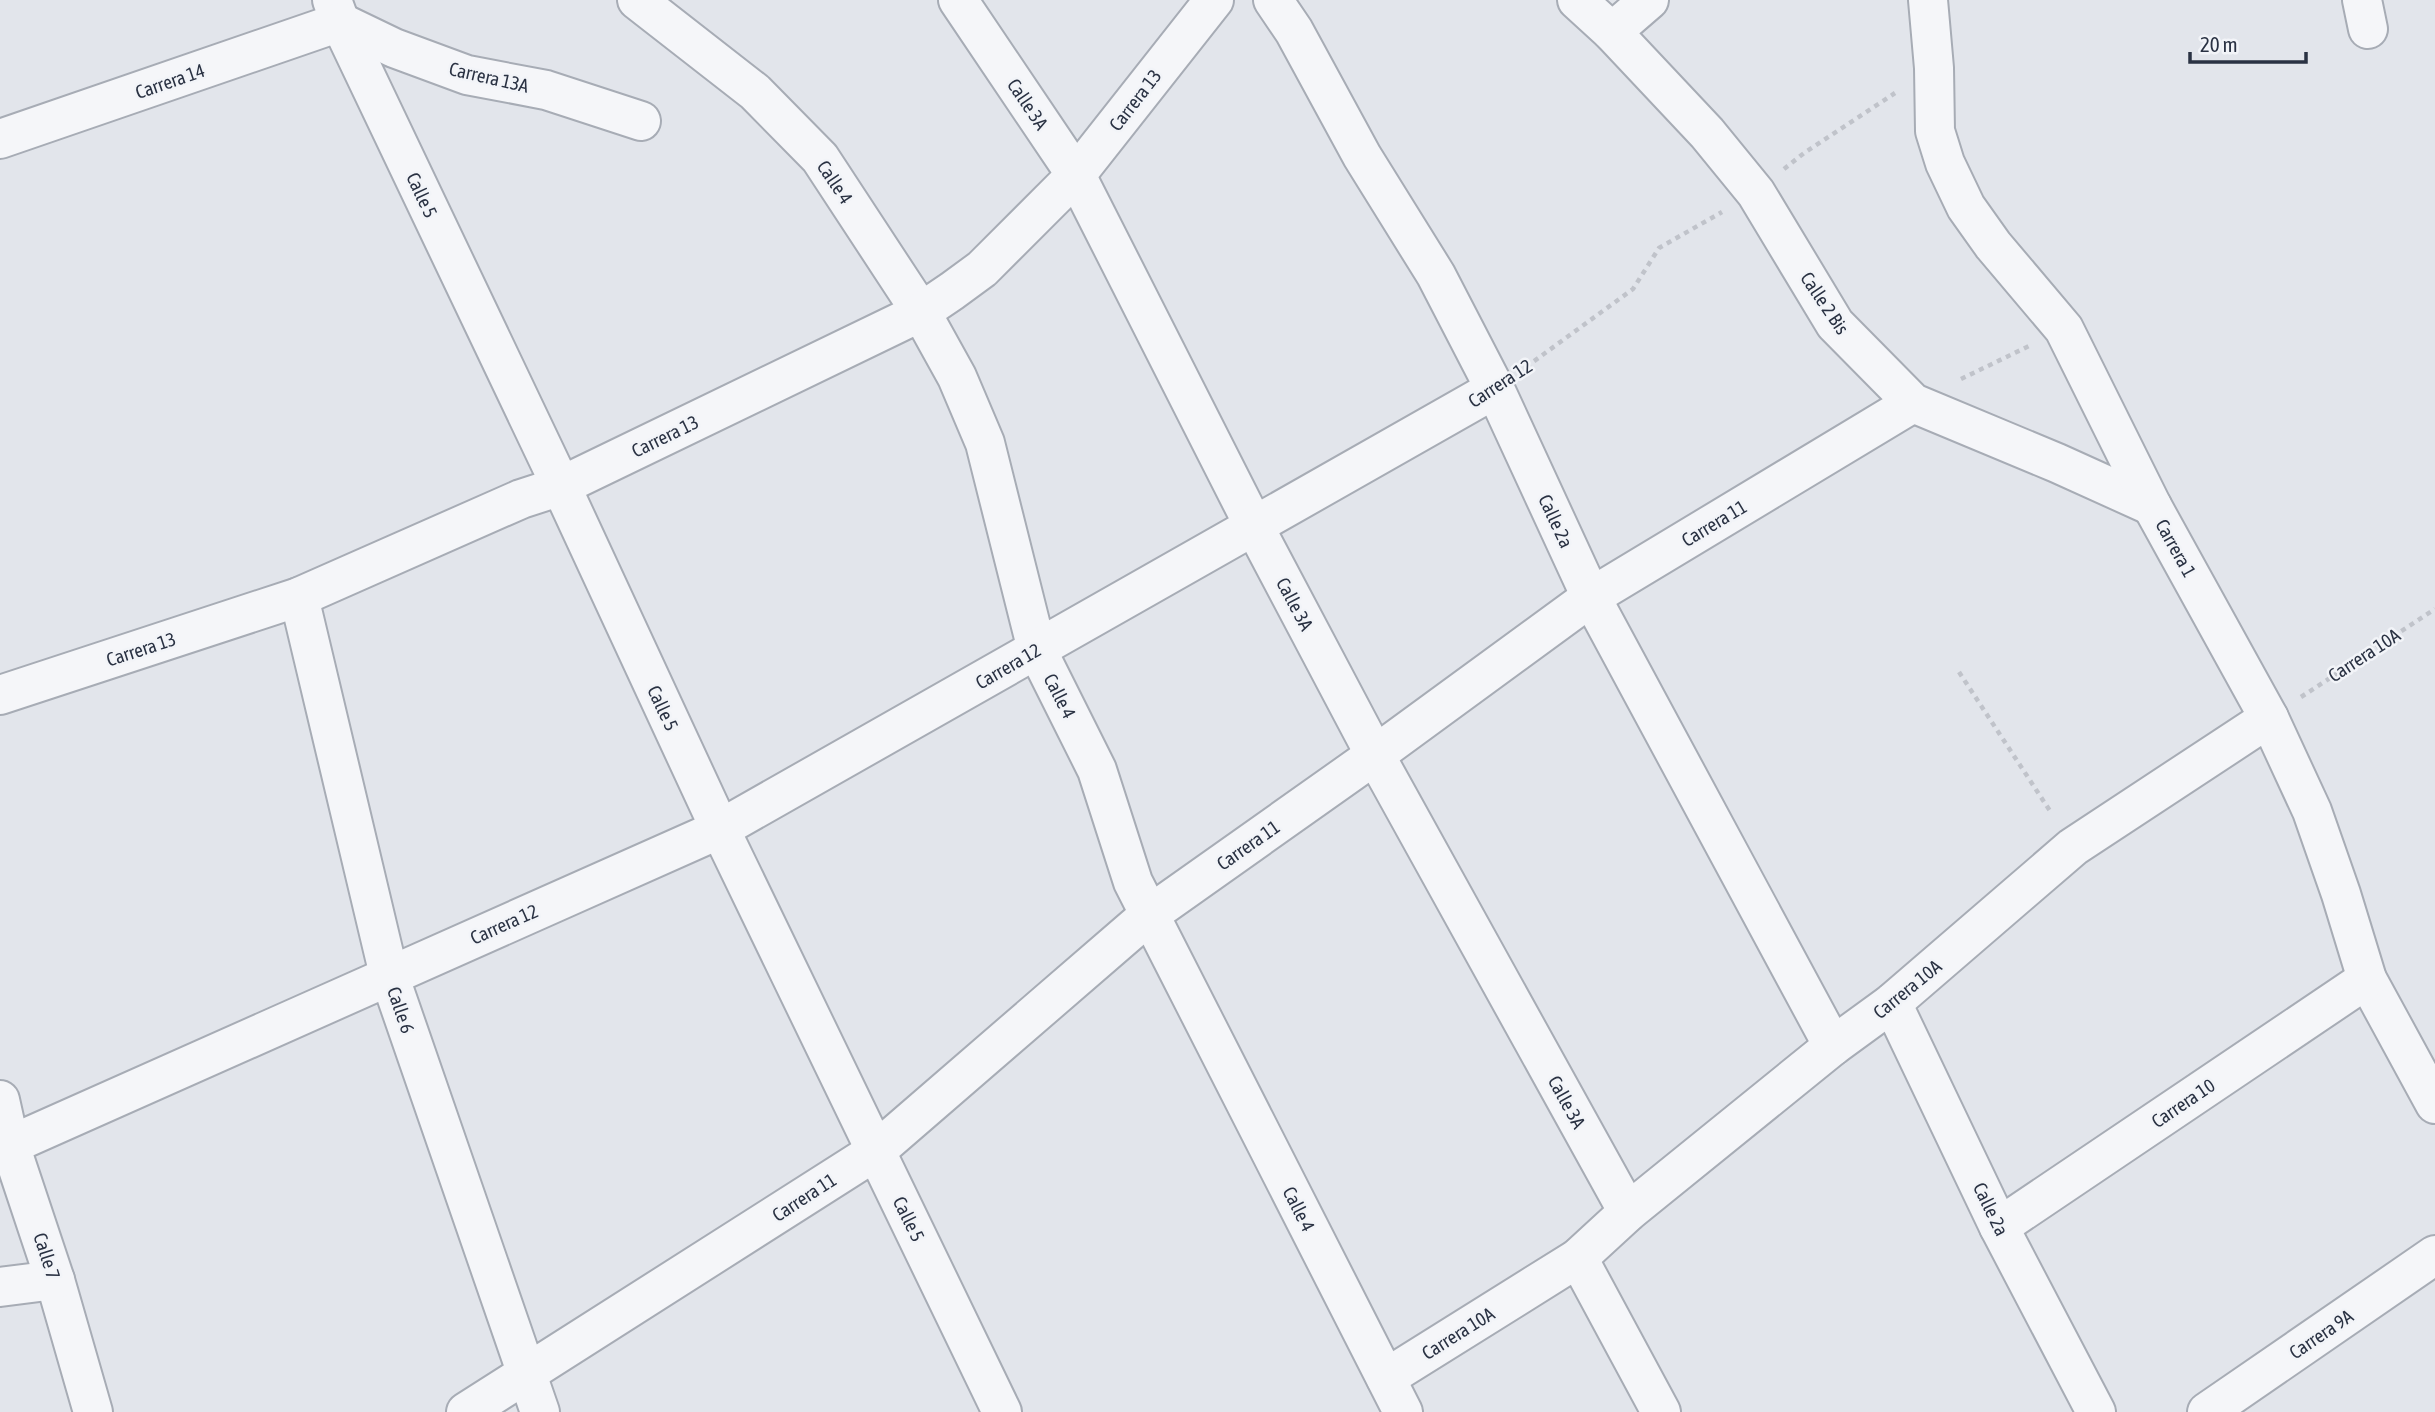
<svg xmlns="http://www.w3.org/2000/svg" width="2435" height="1412" font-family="'Asap Condensed',sans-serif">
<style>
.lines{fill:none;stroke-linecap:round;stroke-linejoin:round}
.minor-casing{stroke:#a7acb5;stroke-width:42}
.path{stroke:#c0c3ca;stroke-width:4.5;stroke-dasharray:5 5;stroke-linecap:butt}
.minor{stroke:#f5f6f9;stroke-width:38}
.labels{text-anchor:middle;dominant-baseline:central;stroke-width:5;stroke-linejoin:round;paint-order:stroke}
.street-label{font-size:19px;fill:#2a3243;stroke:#f2f4f8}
</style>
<rect width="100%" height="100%" fill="#e2e5eb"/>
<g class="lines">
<!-- minor casing -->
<g class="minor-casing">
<g id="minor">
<path d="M332 0 340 22 561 486 720 829 1002 1412"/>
<path d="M637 0 755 92 820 158 921 312 957 377 985 443 1037 650 1097 770 1133 882 1403 1412"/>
<path d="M958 0 1076 175 1254 526 1375 755 1628 1212"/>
<path d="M1273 0 1294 31 1362 156 1436 275 1495 389 1591 597 1833 1046"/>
<path d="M1577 0 1612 32 1707 133 1756 193 1835 324 1913 403 2057 463 2152 506"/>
<path d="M1928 0 1934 68 1935 131 1945 163 1966 207 1993 245 2064 329 2152 506 2269 718 2312 811 2341 894 2367 979 2435 1104"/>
<path d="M2362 0 2368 29"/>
<path d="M1612 32 1649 0"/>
<path d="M0 139 340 22 394 48 467 75 546 90 641 121"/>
<path d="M299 597 389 975 540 1412"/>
<path d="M0 695 299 597 521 499 561 486 921 312 952 291 982 269 1076 175 1214 0"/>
<path d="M1892 1003 1999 1227 2096 1412"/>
<path d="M0 1100 10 1145 55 1280 93 1412"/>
<path d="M10 1145 720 829 1495 389"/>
<path d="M1999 1227 2367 979"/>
<path d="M1578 1258 1661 1412"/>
<path d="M0 1287 55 1280"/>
<path d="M1386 1378 1578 1258 1628 1212 1833 1046 1892 1003 2073 847 2269 718"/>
<path d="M466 1412 876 1151 1149 915 1375 755 1591 597 1913 403"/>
<path d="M2207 1412 2435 1255"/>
</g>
</g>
<!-- path -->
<g class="path">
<path d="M1784 169 1804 153 1895 93"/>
<path d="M1526 367 1633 289 1659 248 1722 212"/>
<path d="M1961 379 2029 346"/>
<path d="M1959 672 2052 814"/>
<path d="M2301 697 2435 609"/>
</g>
<!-- minor -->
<use href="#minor" class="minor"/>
</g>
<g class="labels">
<!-- street labels -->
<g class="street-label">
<text transform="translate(489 77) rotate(13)">Carrera 13A</text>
<text transform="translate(170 81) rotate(-19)">Carrera 14</text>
<text transform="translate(1135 100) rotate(-52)">Carrera 13</text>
<text transform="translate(1028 104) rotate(56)">Calle 3A</text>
<text transform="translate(835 182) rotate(56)">Calle 4</text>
<text transform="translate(422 195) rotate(65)">Calle 5</text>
<text transform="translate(1825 303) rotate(56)">Calle 2 Bis</text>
<text transform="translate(1500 383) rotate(-33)">Carrera 12</text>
<text transform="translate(665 436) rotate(-26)">Carrera 13</text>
<text transform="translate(1556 521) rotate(65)">Calle 2a</text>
<text transform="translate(1714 523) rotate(-31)">Carrera 11</text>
<text transform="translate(2176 548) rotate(61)">Carrera 1</text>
<text transform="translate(1295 604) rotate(62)">Calle 3A</text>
<text transform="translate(141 649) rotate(-18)">Carrera 13</text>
<text transform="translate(2364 655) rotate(-33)">Carrera 10A</text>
<text transform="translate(1008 666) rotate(-30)">Carrera 12</text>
<text transform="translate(1060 696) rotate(63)">Calle 4</text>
<text transform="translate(663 708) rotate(65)">Calle 5</text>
<text transform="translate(1248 845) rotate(-35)">Carrera 11</text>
<text transform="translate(504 924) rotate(-24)">Carrera 12</text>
<text transform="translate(1907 989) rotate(-39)">Carrera 10A</text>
<text transform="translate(401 1010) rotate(71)">Calle 6</text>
<text transform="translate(1567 1102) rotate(61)">Calle 3A</text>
<text transform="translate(2183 1103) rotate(-34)">Carrera 10</text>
<text transform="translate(804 1197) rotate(-33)">Carrera 11</text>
<text transform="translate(1299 1209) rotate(63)">Calle 4</text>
<text transform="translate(1991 1209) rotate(64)">Calle 2a</text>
<text transform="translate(909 1219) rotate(64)">Calle 5</text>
<text transform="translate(47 1256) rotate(72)">Calle 7</text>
<text transform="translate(1458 1333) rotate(-32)">Carrera 10A</text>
<text transform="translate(2321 1334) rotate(-34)">Carrera 9A</text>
</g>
</g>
<!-- scale -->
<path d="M2190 52v10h116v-10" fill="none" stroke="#2a3243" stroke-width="3.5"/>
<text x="2200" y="52" font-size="21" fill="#2a3243" stroke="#f2f4f8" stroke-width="5" paint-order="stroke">20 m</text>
</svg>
